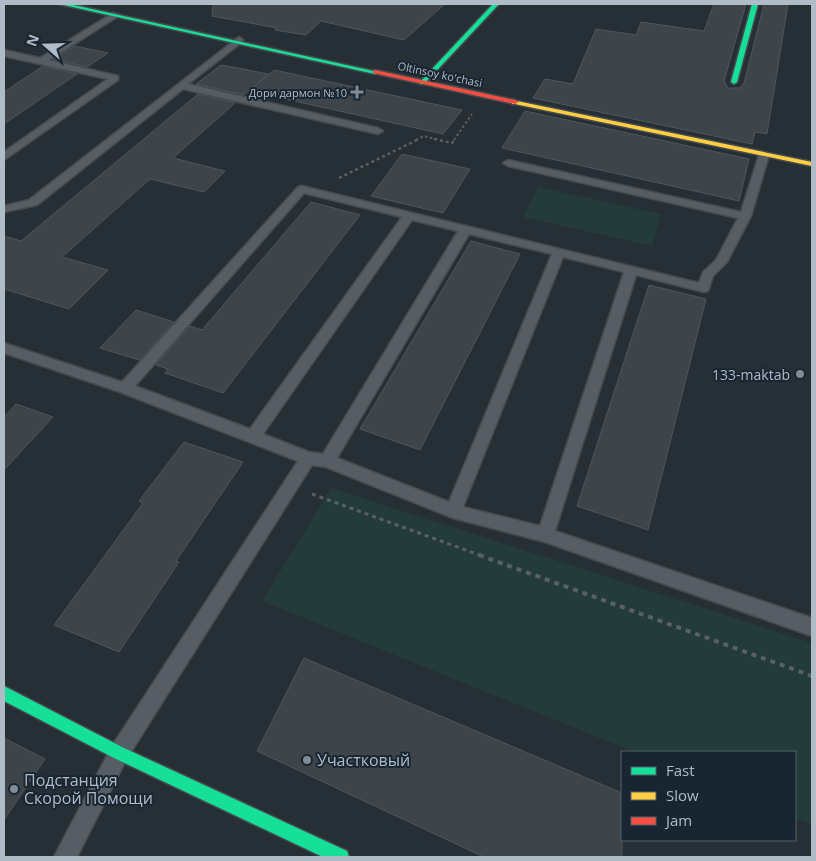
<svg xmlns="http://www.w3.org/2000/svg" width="816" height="861" font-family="'Open Sans',sans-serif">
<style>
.green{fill:#233b3b}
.building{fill:#3d444a;stroke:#4e565e}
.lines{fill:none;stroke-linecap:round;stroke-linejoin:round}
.lane-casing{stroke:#454b50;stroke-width:3}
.fast-casing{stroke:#454b50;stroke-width:3}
.slow-casing{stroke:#454b50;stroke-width:3}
.jam-casing{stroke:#454b50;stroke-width:3}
.path-far3{stroke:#5a6166;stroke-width:2;stroke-dasharray:2.5 2.5;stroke-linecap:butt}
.path-far2{stroke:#5a6166;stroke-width:2.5;stroke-dasharray:3 3;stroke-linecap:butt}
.path-far1{stroke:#5a6166;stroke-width:3;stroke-dasharray:4 4;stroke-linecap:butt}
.path{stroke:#5a6166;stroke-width:4;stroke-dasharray:5 5;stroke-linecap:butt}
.lane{fill:#565d64;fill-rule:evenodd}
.fast{fill:#16e098;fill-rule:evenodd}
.slow{fill:#ffcf43;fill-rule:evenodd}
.jam{fill:#f24e42;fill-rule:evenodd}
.poi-dot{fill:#7f8b95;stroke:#192631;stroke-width:2}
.labels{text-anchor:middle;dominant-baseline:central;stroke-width:4;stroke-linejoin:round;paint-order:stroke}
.far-street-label{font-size:11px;fill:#afbcc8;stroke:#192631}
.far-poi-label{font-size:11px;fill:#afbcc8;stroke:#192631;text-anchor:end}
.poi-label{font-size:14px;fill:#afbcc8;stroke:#192631;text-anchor:end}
.near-poi-label{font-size:16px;fill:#afbcc8;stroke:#192631;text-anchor:start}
</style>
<rect width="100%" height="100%" fill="#262f36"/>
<!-- green -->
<g class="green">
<path d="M538 187 661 214 652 246 523 217Z"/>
<path d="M331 488 812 643V825L795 818V752H634L262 601Z"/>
</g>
<!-- building -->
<g class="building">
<path d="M213 4H445L404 40 321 21 306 35 275 30 277 28 212 16Z"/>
<path d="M714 4H746L724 81 728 88H740L744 83 764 4H788L767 134 755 132 752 144 533 98 545 79 573 84 596 29 636 35 641 22 704 31Z"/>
<path d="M75 46 108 53 87 67 54 59Z"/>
<path d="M221 65 238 68 268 74 244 95 196 84Z"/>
<path d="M43 66 77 74 4 124V92Z"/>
<path d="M274 70 462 110 443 134 249 91Z"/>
<path d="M198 94 235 103 173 158 225 171 204 192 150 179 62 257 108 270 69 309 4 289V236L21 241Z"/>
<path d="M525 111 749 159 739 201 502 148Z"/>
<path d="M402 154 470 169 443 213 371 196Z"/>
<path d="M311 202 360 215 223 393 165 373 168 369 156 365 190 326 202 330Z"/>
<path d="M471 241 520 254 420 450 360 429Z"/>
<path d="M649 285 706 299 648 530 577 506Z"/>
<path d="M136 310 174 322 139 360 100 348Z"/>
<path d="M16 404 53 417 4 470V417Z"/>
<path d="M184 442 243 462 176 561 179 562 119 652 54 625 143 503 139 501Z"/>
<path d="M304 658 622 793V857H484L257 751Z"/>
<path d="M4 738 45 759 4 820Z"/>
</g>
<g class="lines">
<!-- lane casing -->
<g class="lane-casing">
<g id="lane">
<path d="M113 13 120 15 49 60 118 76V80L4 160V152L108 79 4 56V50L40 58Z"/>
<path d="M239 37 243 40 242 42 188 84 378 128 383 131 378 134 183 89 37 205 4 212V206L29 200Z"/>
<path d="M764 152 769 155 751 216 727 262 713 276 708 291 704 292 636 275 555 531 812 618V636L545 542 453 518 326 467 312 465 126 760 77 857H54L112 746 298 461 120 392 4 353V343L122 382 298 187 302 186 699 283 703 272 716 260 738 218 508 166 503 163 508 160 741 212 759 155ZM304 193 402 217 250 429 135 386ZM412 220 458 231 323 454 309 452 263 434ZM469 234 552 254 449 502 337 458ZM563 257 624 272 540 526 463 507Z"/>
</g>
</g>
<!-- fast casing -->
<g class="fast-casing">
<g id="fast">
<path d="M59 4H69L378 72 375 74Z"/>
<path d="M493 4H499L424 84H420V82Z"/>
<path d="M752 4H758L737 82 734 84 731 82Z"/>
<path d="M4 686 124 748 347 851 349 857H323L114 758 4 701Z"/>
</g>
</g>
<!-- slow casing -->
<g class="slow-casing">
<path id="slow" d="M512 100 812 162V166L515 104H512Z"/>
</g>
<!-- jam casing -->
<g class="jam-casing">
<path id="jam" d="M375 70 515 100 519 102 515 104 373 73V71Z"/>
</g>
<!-- path-far3 -->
<g class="path-far3">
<path d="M416 140 424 136 439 140"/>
<path d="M454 140 472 114"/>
</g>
<!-- path-far2 -->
<g class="path-far2">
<path d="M434 139 452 143 455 139"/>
<path d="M339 178 419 139"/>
</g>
<!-- path-far1 -->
<path class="path-far1" d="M312 494 482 556"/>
<!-- path -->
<path class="path" d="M479 555 812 676"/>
<!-- lane -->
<use href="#lane" class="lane"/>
<!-- fast -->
<use href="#fast" class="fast"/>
<!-- slow -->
<use href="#slow" class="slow"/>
<!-- jam -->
<use href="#jam" class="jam"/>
</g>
<!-- markers -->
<g class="poi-dot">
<path d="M354.5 84.5h5v5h5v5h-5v5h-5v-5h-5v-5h5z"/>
<circle cx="800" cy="374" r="5"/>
<circle cx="307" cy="760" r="5"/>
<circle cx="14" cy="789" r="5"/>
</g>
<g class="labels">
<!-- far-street labels -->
<g class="far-street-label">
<text transform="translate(440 74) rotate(12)">Oltinsoy ko'chasi</text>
</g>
<!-- far-poi labels -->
<g class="far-poi-label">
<text x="347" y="92">Дори дармон №10</text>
</g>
<!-- poi labels -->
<g class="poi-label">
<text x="790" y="374">133-maktab</text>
</g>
<!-- near-poi labels -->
<g class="near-poi-label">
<text x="317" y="760">Участковый</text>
<text x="24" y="780">Подстанция<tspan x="24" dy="18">Скорой Помощи</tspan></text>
</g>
</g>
<!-- border -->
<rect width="816" height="861" fill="none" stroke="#afbcc8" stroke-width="10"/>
<!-- legend -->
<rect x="621" y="751" width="175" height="90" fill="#192631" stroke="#55626d"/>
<rect x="631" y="767" width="25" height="8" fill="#16e098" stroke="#55626d"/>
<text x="666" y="776" font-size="15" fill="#afbcc8">Fast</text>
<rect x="631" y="792" width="25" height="8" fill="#ffcf43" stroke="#55626d"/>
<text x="666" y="801" font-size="15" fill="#afbcc8">Slow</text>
<rect x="631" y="817" width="25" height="8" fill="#f24e42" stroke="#55626d"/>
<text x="666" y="826" font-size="15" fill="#afbcc8">Jam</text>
<!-- north arrow -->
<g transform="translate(45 45) rotate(290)" stroke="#192631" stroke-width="4" paint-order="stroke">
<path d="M0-4L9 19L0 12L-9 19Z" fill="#afbcc8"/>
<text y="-8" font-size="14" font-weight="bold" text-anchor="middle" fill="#afbcc8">N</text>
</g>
</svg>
